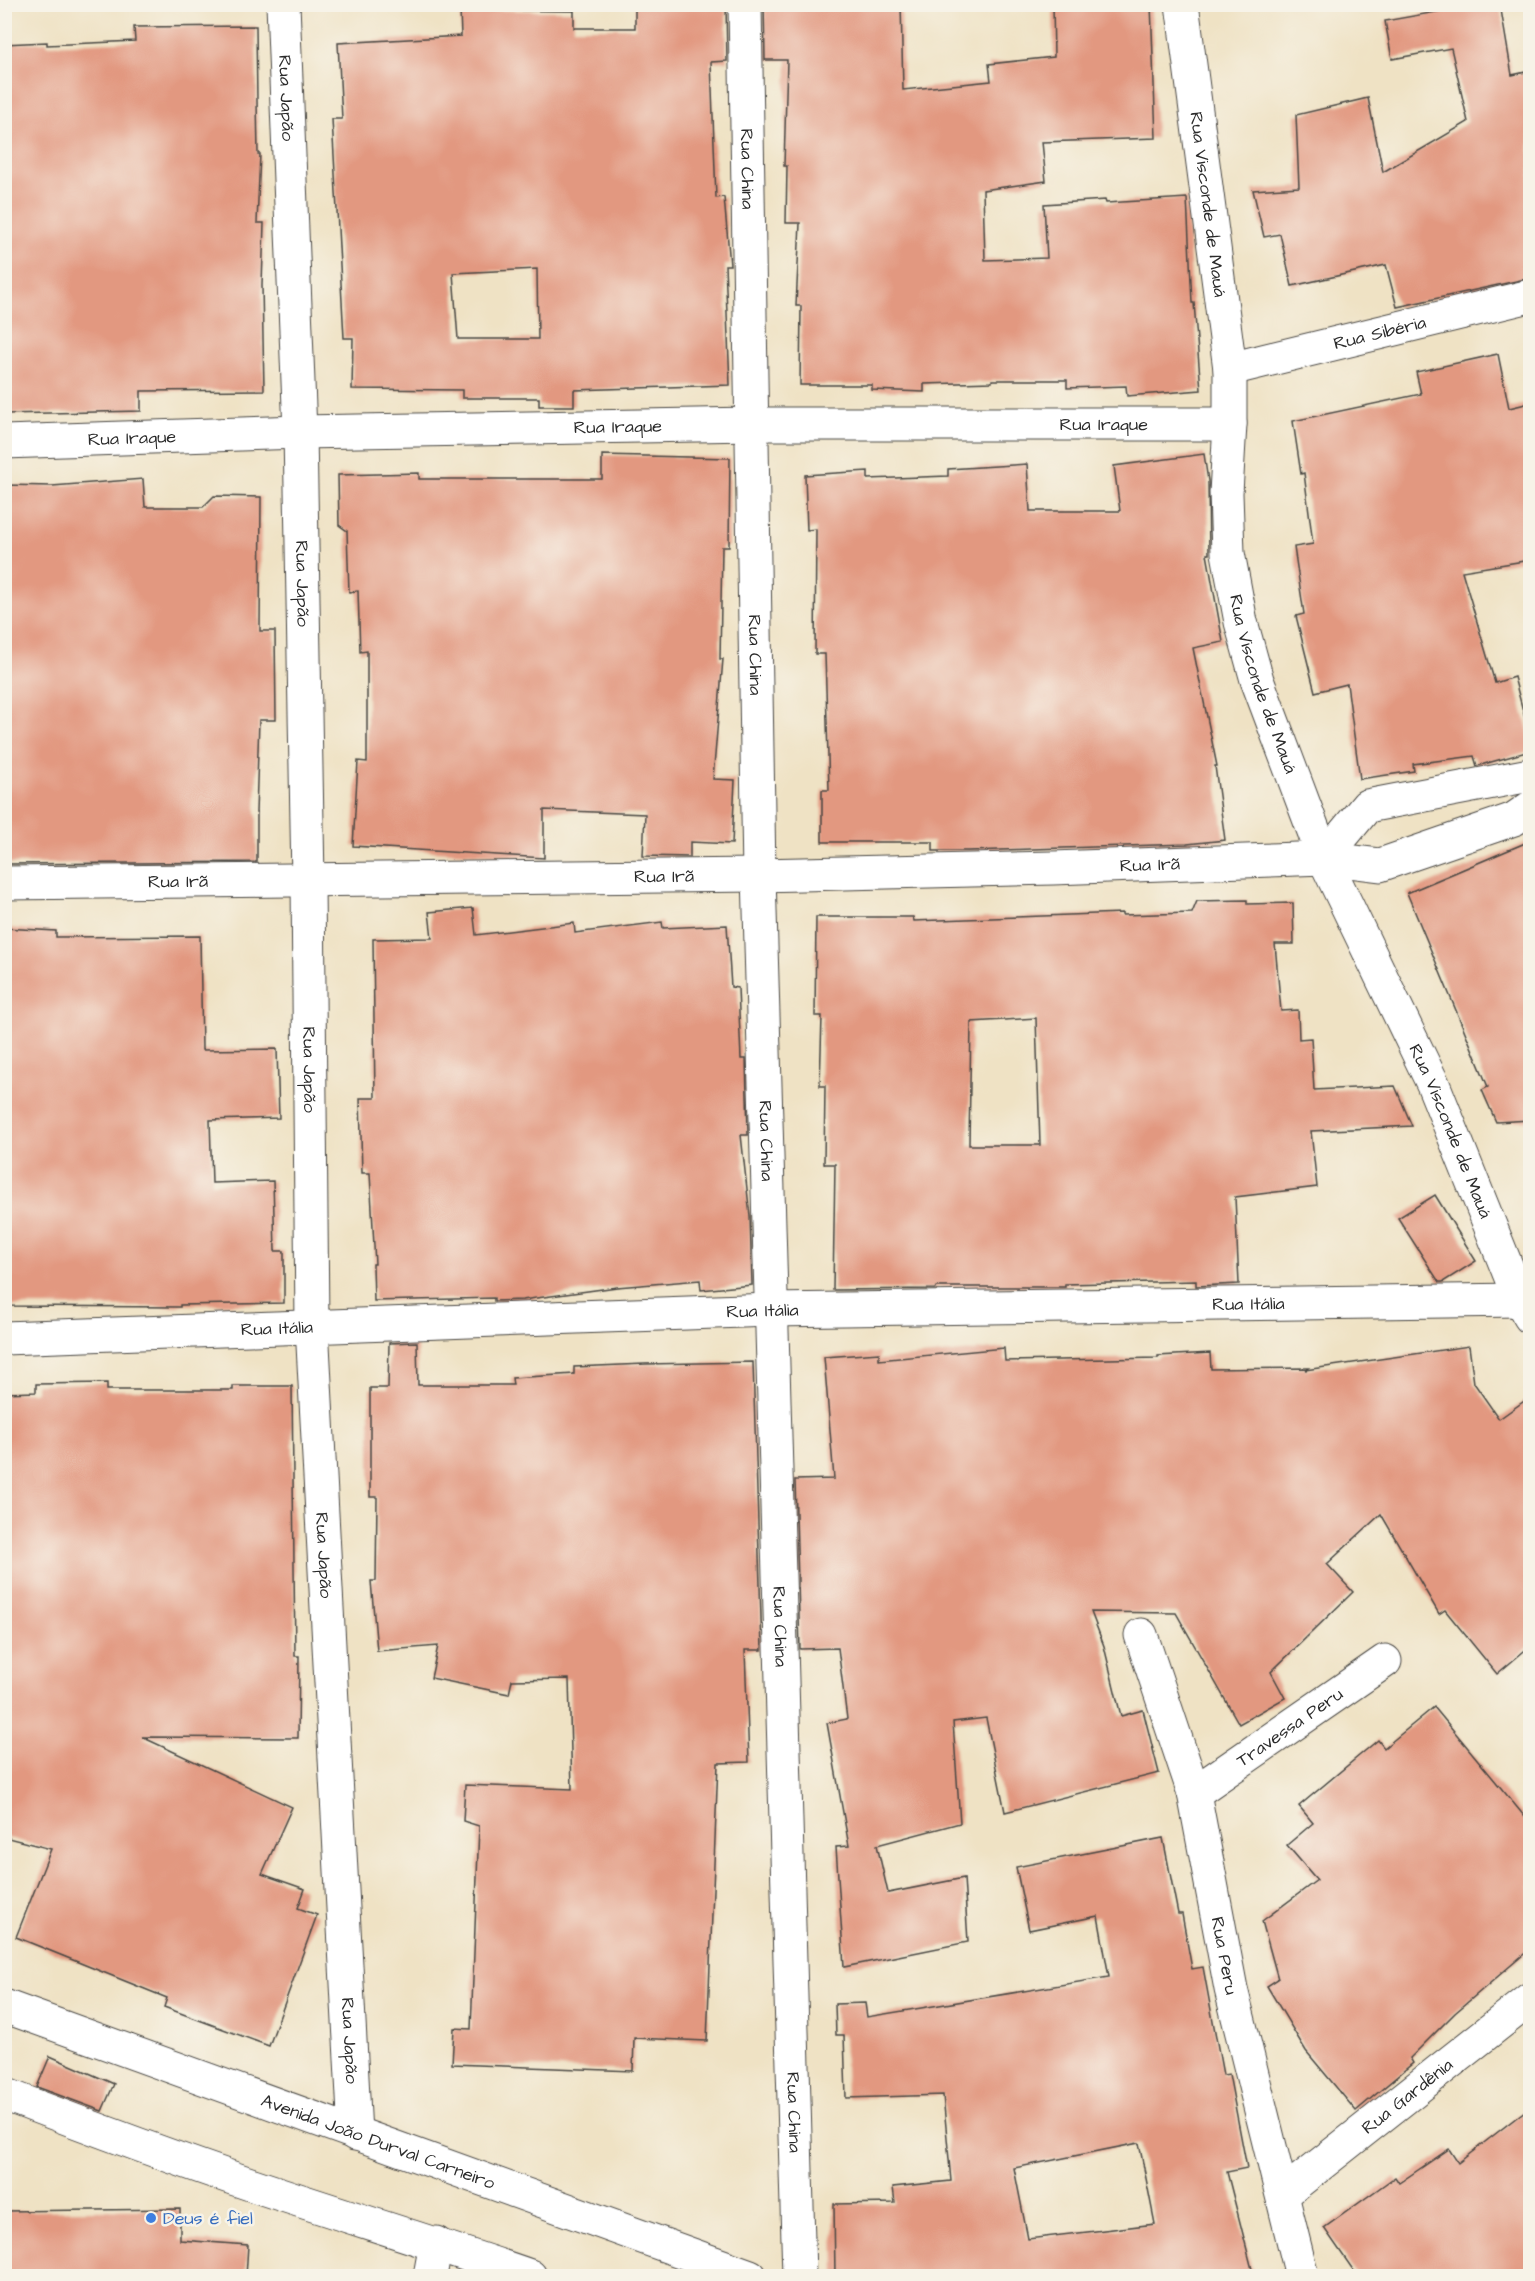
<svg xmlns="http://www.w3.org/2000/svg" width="1535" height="2281" font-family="'Architects Daughter',sans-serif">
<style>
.building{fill:#e29880;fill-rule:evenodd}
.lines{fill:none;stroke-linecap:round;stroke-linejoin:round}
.minor-casing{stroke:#484642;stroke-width:35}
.major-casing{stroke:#484642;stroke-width:35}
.minor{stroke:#fff;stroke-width:33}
.major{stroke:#fff;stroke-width:33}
.shop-dot{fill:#3f7fe0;stroke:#f7f3e8;stroke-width:2}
.labels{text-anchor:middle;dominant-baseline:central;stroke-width:5;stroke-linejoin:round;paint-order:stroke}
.street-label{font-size:18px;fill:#2b2b2b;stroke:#f7f3e8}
.shop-label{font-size:18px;fill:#366cbe;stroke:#f7f3e8;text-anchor:start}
</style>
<rect width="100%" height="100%" fill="#f7f3e8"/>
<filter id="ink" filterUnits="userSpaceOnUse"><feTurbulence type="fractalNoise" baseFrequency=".0167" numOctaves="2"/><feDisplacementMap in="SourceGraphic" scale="12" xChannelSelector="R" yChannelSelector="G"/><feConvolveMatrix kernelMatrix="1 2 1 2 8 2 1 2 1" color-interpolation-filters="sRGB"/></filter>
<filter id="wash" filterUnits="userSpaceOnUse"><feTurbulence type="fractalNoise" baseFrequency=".008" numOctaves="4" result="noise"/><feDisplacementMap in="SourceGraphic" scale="24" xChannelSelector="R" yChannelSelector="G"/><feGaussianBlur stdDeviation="1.35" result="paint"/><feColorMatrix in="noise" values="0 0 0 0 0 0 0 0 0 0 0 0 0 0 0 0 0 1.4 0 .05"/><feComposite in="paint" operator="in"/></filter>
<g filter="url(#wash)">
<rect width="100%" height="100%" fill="#efe2c4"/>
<g id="blocks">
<!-- building -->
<g class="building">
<path d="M635 4H726L727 61 711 62 716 198 724 197 730 265H725L730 385 574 390V406H539V398H462V390L352 389 353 338H344L332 119H342L338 43 461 36 460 10 574 11V28H635ZM537 269 538 339H458L453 273Z"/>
<path d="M764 4H901L903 90 991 81 989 64 1054 57 1053 4H1151L1156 138 1042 142 1046 181 983 190 985 260 1047 258 1044 204 1105 200 1106 203 1187 198 1192 303H1194L1201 390 1127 396 1126 386 1067 388V380H992V382L924 384V392L872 390V385H800L801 306H796L800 223H786L787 166H784L787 60H765Z"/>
<path d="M1481 4H1500L1512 75 1530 71V278L1397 307 1386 265 1292 286 1280 234 1264 237 1253 190 1299 187 1296 115 1368 98 1383 172 1468 122 1451 48 1392 59 1385 21Z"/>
<path d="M256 26 257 101 258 154H260L257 223H264L262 285 264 390 141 391V411L4 414V44L47 42V45L135 41 134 27Z"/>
<path d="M1498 354 1509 408 1530 403V560L1462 571 1495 683 1514 677 1530 737V751L1477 766 1474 756 1413 764 1414 771 1360 779 1347 684 1315 692 1296 616 1304 614 1294 547 1313 544 1304 473 1301 474 1293 421 1421 394 1416 372Z"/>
<path d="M1204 454 1208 481 1209 554H1207L1223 642 1193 648 1217 766H1215L1225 840 1187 844 968 851H933V842H822V790H829L825 654H815L816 529 807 530 805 475 868 471V479L948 476V469L1027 464 1030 511H1120L1114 466Z"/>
<path d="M602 455 730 458 729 547H722L720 659H723L713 779 735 780 732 844 690 842V857L643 856 645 814 544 810V858L353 846 358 761 367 762V651L360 652 358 591 349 592 347 531 339 525 338 475 419 473V479H602Z"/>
<path d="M143 479 145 507H203L214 496 261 497 260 631H275L276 720H259L256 813H257V862L4 864V485L52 486Z"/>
<path d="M1530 841V1120L1496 1122 1482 1090 1488 1087 1407 893Z"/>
<path d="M1247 900V904L1293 903 1294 944H1275L1281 1011 1298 1010 1299 1039 1311 1038 1314 1090 1395 1086 1412 1126 1311 1131 1317 1187 1235 1197 1239 1284 1196 1286V1281L1065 1284V1287H936L935 1289 833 1290 835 1164H824L825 1086H820L822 1016H815L816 917H913L914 921 1122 913V915L1192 913 1197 901ZM1036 1018 1040 1145H969L971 1022Z"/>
<path d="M473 908 476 935 574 923 575 933 662 922 663 928 727 925 731 987 738 988 741 1059H746L748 1135H741L750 1216 752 1285 701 1290 700 1280 617 1287 522 1300 494 1301V1298L374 1301 373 1264H375L370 1173H362L360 1098H375L373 939 432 938 429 912Z"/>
<path d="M4 928 56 931V937L200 936 202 1050 277 1049 279 1118 210 1120 212 1183 273 1181 275 1251H284V1303L180 1305V1307L4 1306Z"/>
<path d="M1435 1195 1476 1261 1443 1282H1439L1398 1218Z"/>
<path d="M417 1342 418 1385H513L512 1378 574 1374V1367L645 1364 753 1362 762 1650H745L749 1762 718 1763 707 2041 634 2038 633 2071 452 2064 454 2028 471 2029 479 1826 463 1821 465 1785 572 1789 569 1679 512 1680 509 1694 431 1678 438 1646 377 1651 371 1581H376L377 1497H370V1388H388L389 1343Z"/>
<path d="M1469 1346 1474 1383 1499 1419 1530 1397V1646L1497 1674 1445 1610 1439 1614 1381 1514 1327 1564 1353 1592 1271 1672 1285 1698 1239 1724 1176 1613 1091 1612 1104 1646 1121 1716 1143 1710 1159 1773 1005 1812 986 1718 953 1722 960 1823 877 1845 888 1893 964 1878 968 1942 844 1967 836 1847 849 1846 827 1723 847 1719 838 1648 800 1649 795 1480 834 1479 824 1357 879 1353V1360L1004 1348 1005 1361 1158 1358V1356L1210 1353 1211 1369 1308 1368 1305 1370Z"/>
<path d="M107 1383V1390H233V1386H292L295 1656H299L298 1738 142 1737 292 1807 262 1874 305 1889 298 1908 317 1915 269 2046 164 2007 167 1998 16 1937 51 1849 4 1837V1393L36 1392V1384Z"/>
<path d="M1434 1707 1530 1823V1949L1455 2013 1410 2058 1413 2063 1356 2111 1306 2051 1267 1986 1278 1979 1262 1921 1317 1880 1287 1845 1313 1823 1299 1806 1378 1740 1384 1748Z"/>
<path d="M1163 1838 1178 1914H1182L1192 1969 1203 1967 1223 2075 1229 2074 1247 2168 1227 2172 1254 2277H835L834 2204 895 2203 893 2187 951 2181 943 2095 846 2098 844 2035H836L835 2004 865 2003 867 2017 1109 1977 1098 1916 1029 1930 1016 1867ZM1139 2143 1155 2224 1028 2239 1014 2168Z"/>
<path d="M50 2056 114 2084 102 2111 37 2087Z"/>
<path d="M1530 2107V2267L1517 2277H1358L1324 2228 1395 2177 1399 2183 1449 2149 1458 2163Z"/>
<path d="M180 2209V2240L248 2245 246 2277H4V2211Z"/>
</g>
</g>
</g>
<g filter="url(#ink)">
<use href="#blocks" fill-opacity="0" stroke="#484642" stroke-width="1.5"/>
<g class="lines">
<!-- minor casing -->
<g class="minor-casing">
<g id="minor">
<path id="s1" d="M283 4 300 432 308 881 312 1326 355 2134"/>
<path id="s2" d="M745 4 759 875 799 2276"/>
<path id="s3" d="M1182 4 1230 369V424L1226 493 1228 553 1241 622 1257 680 1324 858 1433 1084 1520 1300 1530 1317"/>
<path id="s4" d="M1230 369 1530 296"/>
<path id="s5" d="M4 442 300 432 752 424H1230"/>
<path d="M1324 858 1367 806 1530 775"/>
<path id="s6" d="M4 883 759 875 1053 868 1324 858 1380 865 1514 819 1530 808"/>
<path id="s7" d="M4 1338 771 1310 1520 1300"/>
<path id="s8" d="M1141 1635 1194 1793 1231 1989 1302 2276"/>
<path id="s9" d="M1194 1793 1385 1661"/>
<path id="s10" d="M1283 2194 1530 1999"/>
<path d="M430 2276 436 2243"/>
</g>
</g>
<!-- major casing -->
<g class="major-casing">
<g id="major">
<path id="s11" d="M4 2006 750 2276"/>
<path d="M4 2094C87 2126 170 2157 253 2185 345 2216 438 2244 530 2276"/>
</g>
</g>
<!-- minor -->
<use href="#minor" class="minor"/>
<!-- major -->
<use href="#major" class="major"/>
</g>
</g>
<!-- markers -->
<circle class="shop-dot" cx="151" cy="2218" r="6"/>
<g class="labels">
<!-- street labels -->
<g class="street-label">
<text stroke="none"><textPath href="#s1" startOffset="94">Rua Japão</textPath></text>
<text stroke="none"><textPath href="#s2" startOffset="165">Rua China</textPath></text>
<text stroke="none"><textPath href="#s3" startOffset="202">Rua Visconde de Mauá</textPath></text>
<text stroke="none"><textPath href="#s4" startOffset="154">Rua Sibéria</textPath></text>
<text stroke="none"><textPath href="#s5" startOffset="1100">Rua Iraque</textPath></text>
<text stroke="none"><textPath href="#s5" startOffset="614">Rua Iraque</textPath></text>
<text stroke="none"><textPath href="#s5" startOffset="128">Rua Iraque</textPath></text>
<text stroke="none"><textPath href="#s1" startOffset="580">Rua Japão</textPath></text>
<text stroke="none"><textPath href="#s2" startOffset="651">Rua China</textPath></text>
<text stroke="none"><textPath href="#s3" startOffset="688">Rua Visconde de Mauá</textPath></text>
<text stroke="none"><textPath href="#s6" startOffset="1146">Rua Irã</textPath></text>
<text stroke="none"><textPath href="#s6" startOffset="660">Rua Irã</textPath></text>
<text stroke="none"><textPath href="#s6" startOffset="174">Rua Irã</textPath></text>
<text stroke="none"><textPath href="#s1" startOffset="1066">Rua Japão</textPath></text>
<text stroke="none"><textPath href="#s3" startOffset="1174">Rua Visconde de Mauá</textPath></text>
<text stroke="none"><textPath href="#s2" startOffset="1137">Rua China</textPath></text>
<text stroke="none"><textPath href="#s7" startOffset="1245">Rua Itália</textPath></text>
<text stroke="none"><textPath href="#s7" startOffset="759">Rua Itália</textPath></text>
<text stroke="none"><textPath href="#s7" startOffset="273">Rua Itália</textPath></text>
<text stroke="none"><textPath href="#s1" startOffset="1552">Rua Japão</textPath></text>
<text stroke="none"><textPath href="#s2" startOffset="1623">Rua China</textPath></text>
<text stroke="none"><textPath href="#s9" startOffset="116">Travessa Peru</textPath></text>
<text stroke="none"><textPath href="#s8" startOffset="332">Rua Peru</textPath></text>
<text stroke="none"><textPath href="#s1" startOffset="2038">Rua Japão</textPath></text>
<text stroke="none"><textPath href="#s10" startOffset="158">Rua Gardênia</textPath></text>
<text stroke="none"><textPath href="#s2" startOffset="2109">Rua China</textPath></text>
<text stroke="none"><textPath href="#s11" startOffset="398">Avenida João Durval Carneiro</textPath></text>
</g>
<!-- shop labels -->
<g class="shop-label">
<text x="163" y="2218">Deus é fiel</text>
</g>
</g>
<!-- margin -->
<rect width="1535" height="2281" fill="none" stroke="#f7f3e8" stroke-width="24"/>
</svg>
